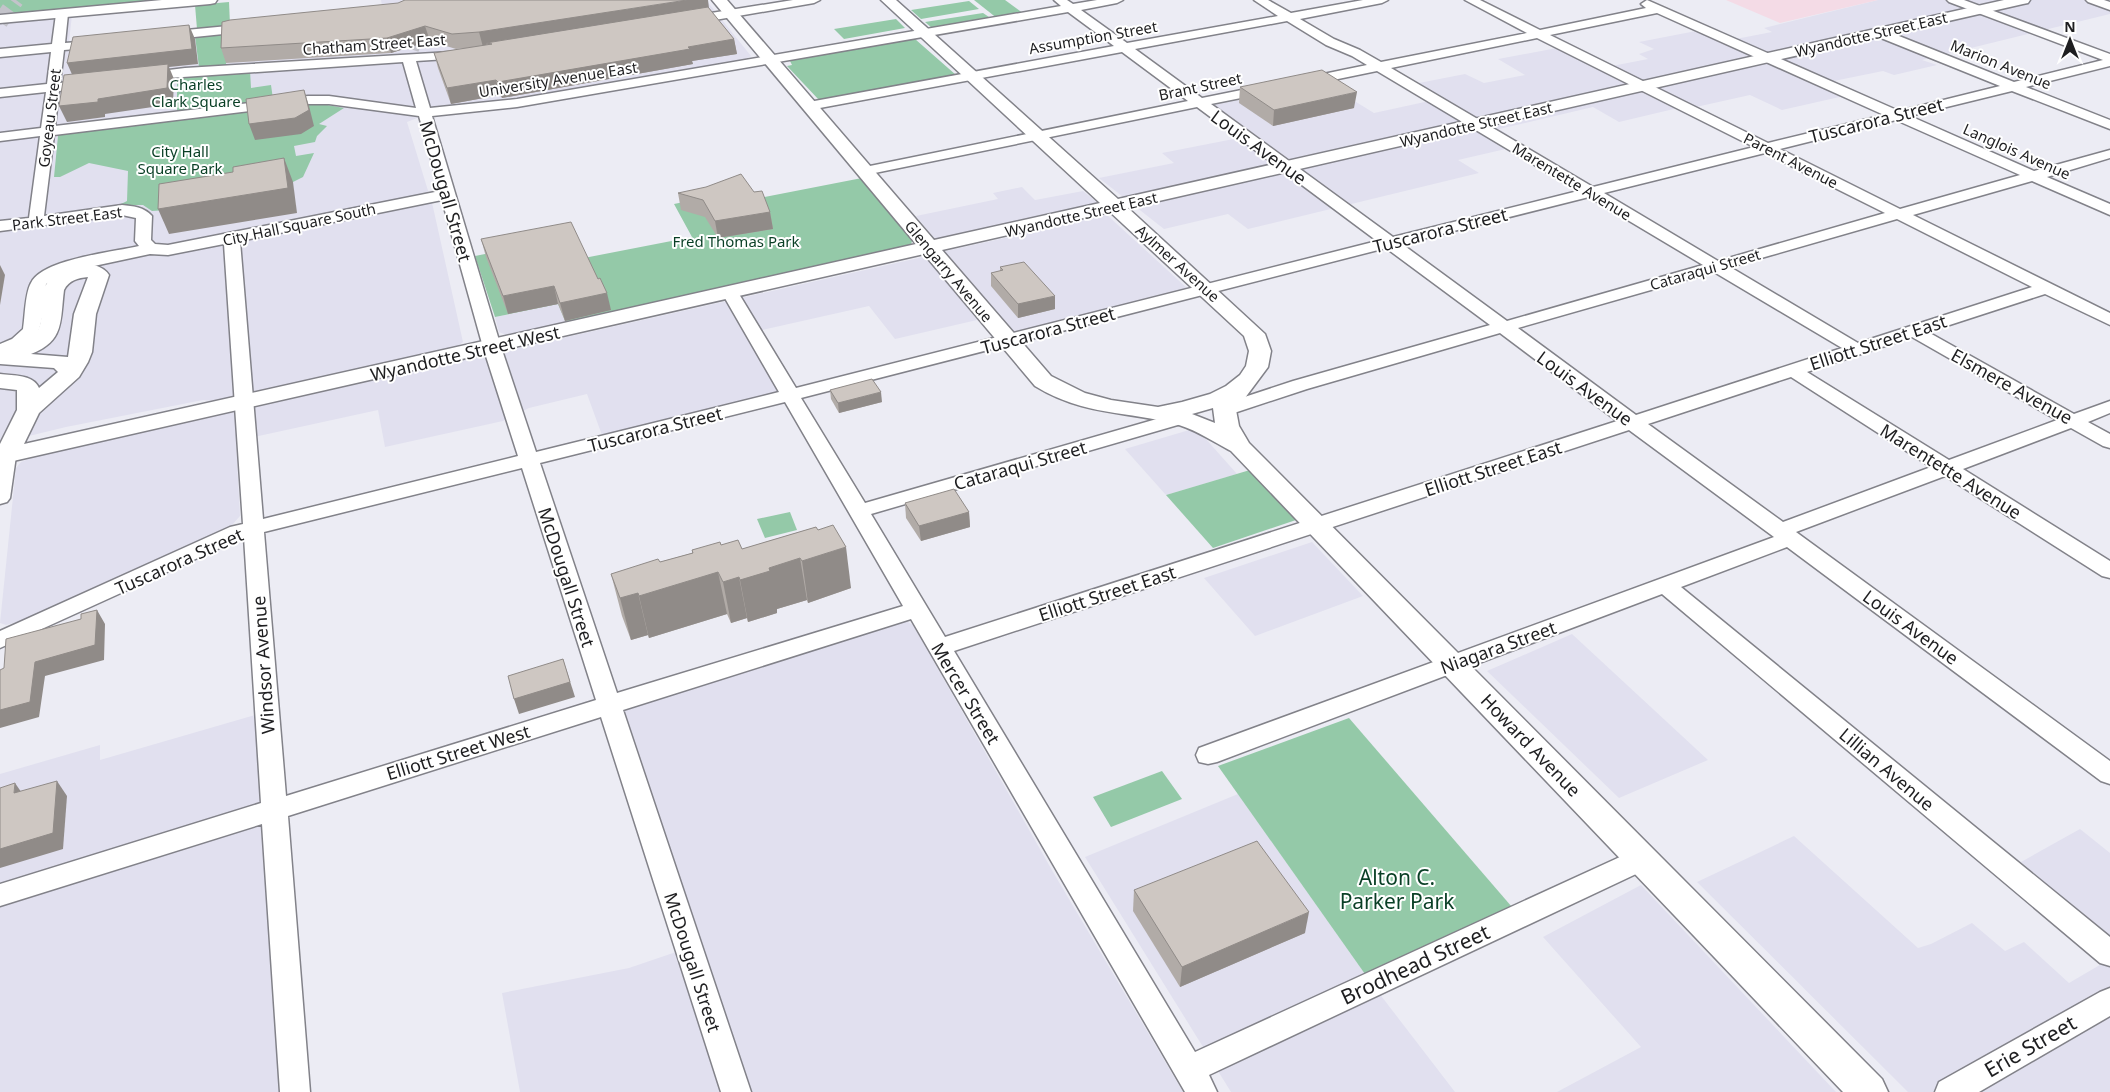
<svg xmlns="http://www.w3.org/2000/svg" width="2110" height="1092" font-family="'Noto Sans',sans-serif">
<style>
.built{fill:#e1e0ef}
.education{fill:#f4dbe6}
.green{fill:#94c9a8}
.lines{fill:none;stroke-linecap:round;stroke-linejoin:round}
.minor-tunnel{stroke:#c3c3ca;stroke-width:13;stroke-dasharray:13 7;stroke-linecap:butt}
.major-tunnel{stroke:#c3c3ca;stroke-width:16;stroke-dasharray:16 8;stroke-linecap:butt}
.minor-casing{stroke:#828289;stroke-width:3}
.major-casing{stroke:#828289;stroke-width:3}
.minor{fill:#fff;fill-rule:evenodd}
.major{fill:#fff;fill-rule:evenodd}
.wall{fill:#b1aba7}
.shaded-wall{fill:#908b88}
.building{fill:#cec7c2;stroke:#908b88}
.labels{text-anchor:middle;dominant-baseline:central;stroke-width:4;stroke-linejoin:round;paint-order:stroke}
.far-street-label{font-size:15px;fill:#1e1e20;stroke:#fff}
.far-park-label{font-size:15px;fill:#093f25;stroke:#fff}
.street-label{font-size:18px;fill:#1e1e20;stroke:#fff}
.near-park-label{font-size:21px;fill:#093f25;stroke:#fff}
.near-street-label{font-size:21px;fill:#1e1e20;stroke:#fff}
</style>
<rect width="100%" height="100%" fill="#ececf4"/>
<!-- built -->
<g class="built">
<path d="M381 0H706L751 56 746 59 550 93 447 106 407 122 433 207 463 342 456 347 215 401 203 400 66 427 0 443V21L72 15 69 42 212 28 384 16Z"/>
<path d="M1878 0H2110V14L1922 60 1937 65 1894 75 1883 71 1819 84 1844 96 1782 110 1750 95 1696 107 1612 66 1648 59 1639 54 1654 49 1639 42 1696 31 1720 42 1772 32 1764 28Z"/>
<path d="M1557 48 1678 108 1619 122 1593 107 1499 129 1523 145 1458 160 1479 173 1248 229 1228 214 1164 229 1099 178 1174 163 1162 153 1254 135 1214 105 1325 83 1374 113 1443 98 1419 83 1465 74 1484 83 1525 75 1498 59Z"/>
<path d="M1022 187 1035 200 1083 191 1098 203 936 240 916 216 998 199 993 193Z"/>
<path d="M1107 215 1188 289 1068 319 1022 333 1014 332 1006 329 942 255 946 251Z"/>
<path d="M923 257 930 261 977 320 895 339 869 306 744 334 776 386 778 394 603 438 587 394 529 408 503 421 385 447 378 410 236 441 240 516 232 525 22 621 6 625 0 623 16 468 21 462 34 457Z"/>
<path d="M558 304 566 323 511 335 504 334 499 332 495 317Z"/>
<path d="M1196 428 1237 474 1166 495 1125 449Z"/>
<path d="M1312 542 1363 596 1255 636 1204 578Z"/>
<path d="M898 621H906L913 625 1053 872 1183 1092H752L624 711Z"/>
<path d="M1572 634 1708 760 1619 798 1487 671Z"/>
<path d="M255 715 260 805 0 885V774L100 745V760Z"/>
<path d="M1238 794 1372 984 1455 1092H1231L1085 857Z"/>
<path d="M262 820 280 1092H0V903Z"/>
<path d="M2080 829 2110 853V940L2021 862Z"/>
<path d="M1794 836 1918 948 1931 944 1972 923 2005 951 2024 942 2069 983 2110 959V1092H1908L1697 882Z"/>
<path d="M1641 885 1836 1092H1557L1641 1047 1543 937Z"/>
<path d="M676 952 720 1092H520L502 993 629 968Z"/>
</g>
<!-- education -->
<path class="education" d="M1726 0H1878L1780 23Z"/>
<!-- green -->
<g class="green">
<path d="M0 0H186L0 15Z"/>
<path d="M974 0H1005L1024 14 998 19Z"/>
<path d="M969 1 979 9 921 19 911 10Z"/>
<path d="M229 2 230 25 197 29 195 5Z"/>
<path d="M983 13 992 19 932 28 925 22Z"/>
<path d="M896 19 905 28 844 39 834 29Z"/>
<path d="M238 32 227 37 226 65 199 67 195 36Z"/>
<path d="M915 39 956 75 819 100 787 66 792 65 790 61 792 60Z"/>
<path d="M250 70 251 88 271 85 273 99 177 113V75Z"/>
<path d="M311 102 344 108 319 124 327 126 317 136 315 142 294 146 296 156 314 153 303 177 293 182 166 205V210L152 211 143 205H119L127 201 128 171 89 163 60 177H54L58 136 61 133Z"/>
<path d="M862 178 912 241 911 245 566 323 558 304 495 317 475 256 574 236 584 258 692 237 674 204 742 190 749 200Z"/>
<path d="M1250 470 1296 520 1213 548 1166 495Z"/>
<path d="M790 512 797 530 765 538 757 519Z"/>
<path d="M1349 718 1518 914 1372 984 1218 766Z"/>
<path d="M1162 771 1182 799 1111 827 1093 797Z"/>
</g>
<g class="lines">
<!-- minor-tunnel -->
<path class="minor-tunnel" d="M399 23 415 42 409 59"/>
<!-- major-tunnel -->
<path class="major-tunnel" d="M0 22 16 0"/>
<!-- minor casing -->
<g class="minor-casing">
<g id="minor">
<path d="M793 0H820L814 3 686 25 680 21 686 17Z"/>
<path d="M1054 0H1067L1073 4 1097 0H1123L1117 3 1081 10 1127 43 1278 16 1254 0H1268L1291 13 1363 0H1388L1382 3 1300 19 1334 39 1360 50 1381 62 1527 33 1465 0H1480L1540 30 1646 8 1641 4 1647 0 1899 111 2000 86 1876 36 1874 33 1876 30H1884L2014 82 2103 60 1949 2 1947 0H1964L2110 54V66L2026 87 2110 120V129L2012 91 1910 116 2034 171 2110 150V158L2047 177 2110 204V215L2032 181 1913 215 2110 313V325L2045 294 1928 332 2074 414 2110 401V413L2088 422 2110 434V448L2103 446 2071 428 1963 469 2110 561V578L2102 576 1945 476 1796 532 2110 761V784L2101 781 1787 547 1681 587 2110 937V966L2100 963 1662 594 1217 762 1208 764 1199 762 1196 755 1199 748 1774 537 1629 430 954 651 1195 1052 1633 851 1642 848 1651 851 1655 859 1651 867 1209 1075 1217 1092H1185L911 619 623 710 751 1092H721L601 717 288 816 310 1092H280L262 824 0 906V884L261 803 244 537 0 648V631L230 527 243 524 224 244 168 255 150 254 66 272 46 284C41 324 46 344 0 355V344L12 339 23 329C25 317 25 293 31 283 42 259 114 252 139 246L135 241 136 218 122 215 0 231V221L29 218 40 136 0 141V133L41 128 46 92 0 97V89L47 84 51 52 0 57V49L52 44 56 14 62 10 68 14 65 43 104 40 106 43 104 46 100 47 64 50 60 83 92 79 99 83 92 87 59 91 55 126 308 96H329L416 108 403 62 139 80 138 77 144 73 185 68 467 51 469 54 467 57 463 58 416 61 430 108 517 99 1061 6ZM1068 12 1114 46 809 102 802 106 809 110 1122 52 1188 101 865 167 860 168 858 171 860 174 865 175 1197 107 1377 241 796 388 736 289H724L722 293 779 392 536 452 501 347 432 116 517 107ZM1657 13 1884 115 1768 143 1550 35ZM1287 21 1326 45 1352 56 1367 65 1299 79 1297 82 1299 85 1304 86 1377 71 1578 191 1393 237 1211 104 1271 92 1273 89 1271 86 1266 85 1202 98 1135 49ZM1537 38 1754 147 1593 187 1391 68ZM308 104H329L419 116 440 191 168 245 155 244 151 240 152 216C144 207 133 206 122 205L44 216 54 135ZM1896 120 2020 175 1900 209 1780 149ZM1765 153 1885 213 1718 261 1604 193ZM1589 197 1703 265 1507 321 1402 244ZM442 200 483 347 518 456 263 519 240 241ZM1897 219 2032 287 1858 343 1730 267ZM1386 248 1490 325 1293 381 1217 406 1215 410 1217 414 1224 416 1231 414 1307 389 1500 333 1617 421 945 637 871 514 1188 422 1190 418 1188 414 1181 412 1174 414 865 503 801 398ZM1714 272 1842 348 1636 415 1518 328ZM1912 337 2057 420 1949 460 1807 372ZM1791 377 1931 467 1783 522 1648 424ZM785 402 903 606 617 693 540 463ZM522 468 596 700 286 796 264 532Z"/>
<path d="M2086 0H2104L2110 2V10L2088 2Z"/>
<path d="M249 24 253 25 255 28 253 31 165 40 159 36 165 32Z"/>
<path d="M6 450 13 452 16 456 10 498 7 502 0 504V452Z"/>
<path d="M2110 988V1016L1979 1092H1935L1939 1082 2100 992Z"/>
</g>
</g>
<!-- major casing -->
<g class="major-casing">
<g id="major">
<path d="M162 0H217L215 3 210 4 0 23V15Z"/>
<path d="M712 0H727L934 240 1100 203 881 0H896L1118 199 2004 0H2030L2028 3 2023 4 1128 208 1265 334 1271 351 1268 367 1236 410 1239 426 1249 443 1882 1079 1888 1092H1843L1231 451C1214 442 1198 431 1179 425 1126 410 1086 417 1035 386L924 254 0 464V444L17 410V390L0 388V374C14 376 33 374 39 388L58 372 54 368 0 364V349C12 346 26 343 35 334 46 322 39 303 44 289 52 268 95 254 109 275L96 314 92 352 88 362 79 377 39 413 24 444 916 244ZM1110 212 1244 336 1249 351 1246 366 1240 375 1226 386 1210 394 1182 402 1158 407 1111 400 1085 393 1051 376 942 250ZM88 277 74 314 68 357 31 354C65 341 60 320 64 290 69 280 78 278 88 277ZM1213 408 1215 423 1192 414Z"/>
</g>
</g>
<!-- minor -->
<use href="#minor" class="minor"/>
<!-- major -->
<use href="#major" class="major"/>
</g>
<!-- wall -->
<g class="wall">
<path d="M709 8 734 39 737 54 692 61 693 64 502 98 500 95 451 104 438 68 434 53 466 48 456 49 430 41 391 53 226 63 221 48 222 22Z"/>
<path d="M1240 87 1354 108 1273 126 1239 103Z"/>
<path d="M754 192 770 212 773 229 718 238 705 217 681 210 678 193Z"/>
<path d="M481 239 611 310 565 321 558 304 508 314 486 257Z"/>
<path d="M1000 267 1055 309 1018 318 991 286V273L1000 271Z"/>
<path d="M830 390 882 402 839 413 831 399Z"/>
<path d="M905 503 969 512 970 527 921 541 906 518Z"/>
<path d="M816 527 851 588 808 603 807 600 777 609V613L748 622 747 618 731 623 727 614 649 638 648 635 631 640 622 616 611 574 660 562 692 553V550L721 545 742 549Z"/>
<path d="M1134 890 1305 933 1180 987 1133 911Z"/>
</g>
<!-- shaded-wall -->
<g class="shaded-wall">
<path d="M687 0H708L709 8 708 11 486 43 487 46 483 47 479 32Z"/>
<path d="M189 25 195 39 198 64 169 67 174 79 173 104 105 114V117L67 122 59 106 74 79 67 63Z"/>
<path d="M425 26 430 41 391 53 387 38Z"/>
<path d="M734 39 737 54 692 61 693 64 502 98 498 82 688 47Z"/>
<path d="M496 80 500 95 451 104 447 88Z"/>
<path d="M304 90 309 106 314 126 301 134 255 140 249 124Z"/>
<path d="M1357 92 1354 108 1273 126 1274 110Z"/>
<path d="M284 158 293 182 297 213 169 234 158 209Z"/>
<path d="M770 212 773 229 718 238 715 221Z"/>
<path d="M0 265 5 275 0 305Z"/>
<path d="M554 286 558 304 508 314 503 296Z"/>
<path d="M607 293 611 310 565 321 560 303Z"/>
<path d="M1055 296V309L1018 318V304Z"/>
<path d="M881 392 882 402 839 413 838 403Z"/>
<path d="M969 512 970 527 921 541 919 526Z"/>
<path d="M846 547 851 588 808 603 802 561Z"/>
<path d="M800 558 807 600 777 609V613L748 622 740 580 769 568Z"/>
<path d="M718 572 727 614 649 638 639 596Z"/>
<path d="M739 577 747 618 731 623 723 582Z"/>
<path d="M638 593 648 635 631 640 620 598Z"/>
<path d="M97 610 105 624 104 660 45 676 39 717 0 728V710L35 662Z"/>
<path d="M563 659 575 697 519 714 514 699Z"/>
<path d="M57 781 67 796 63 849 0 868V849Z"/>
<path d="M15 783 26 799 14 793Z"/>
<path d="M1309 912 1305 933 1180 987 1182 967Z"/>
</g>
<!-- building -->
<g class="building">
<path d="M405 0H687L479 32 452 34 425 26 387 38 221 48 222 22 230 20 398 3Z"/>
<path d="M708 7 734 39 688 47 690 49 498 82 496 80 447 88 434 53 492 44 486 43Z"/>
<path d="M189 25 192 49 67 63 73 37Z"/>
<path d="M168 64 167 88 98 99V102L59 106 64 75Z"/>
<path d="M1322 70 1357 92 1274 110 1240 87Z"/>
<path d="M304 90 309 110 295 118 249 124 246 99Z"/>
<path d="M284 158 288 188 158 209 159 184 233 172V167Z"/>
<path d="M741 174 754 192 762 191 770 212 715 221 703 200 678 193 706 187Z"/>
<path d="M571 222 598 279 600 278 607 293 560 303 554 286 503 296 481 239Z"/>
<path d="M1024 262 1055 296 1018 304 991 273 1003 270 1000 267Z"/>
<path d="M872 379 881 392 838 403 830 390Z"/>
<path d="M954 489 969 512 919 526 905 503Z"/>
<path d="M833 525 846 547 802 561 800 558 769 568 770 571 740 580 739 577 723 582 718 572 639 596 638 593 620 598 611 574 658 559 660 562 693 553 692 550 720 542 721 545 738 540 742 549 816 527 818 530Z"/>
<path d="M97 610 95 645 35 662 30 702 0 710V670L4 668 6 639 81 619V614Z"/>
<path d="M563 659 570 682 514 699 508 676Z"/>
<path d="M57 781 53 833 0 849V788L15 783 14 793Z"/>
<path d="M1257 841 1309 912 1182 967 1134 890Z"/>
</g>
<g class="labels">
<!-- far-street labels -->
<g class="far-street-label">
<text transform="translate(1871 34) rotate(-13)">Wyandotte Street East</text>
<text transform="translate(1093 37) rotate(-10)">Assumption Street</text>
<text transform="translate(374 44) rotate(-4)">Chatham Street East</text>
<text transform="translate(2001 64) rotate(22)">Marion Avenue</text>
<text transform="translate(558 79) rotate(-9)">University Avenue East</text>
<text transform="translate(1200 86) rotate(-12)">Brant Street</text>
<text transform="translate(49 118) rotate(-83)">Goyeau Street</text>
<text transform="translate(1476 124) rotate(-13)">Wyandotte Street East</text>
<text transform="translate(2017 151) rotate(24)">Langlois Avenue</text>
<text transform="translate(1791 160) rotate(27)">Parent Avenue</text>
<text transform="translate(1572 181) rotate(31)">Marentette Avenue</text>
<text transform="translate(1081 214) rotate(-13)">Wyandotte Street East</text>
<text transform="translate(67 218) rotate(-7)">Park Street East</text>
<text transform="translate(299 224) rotate(-12)">City Hall Square South</text>
<text transform="translate(1178 263) rotate(42)">Aylmer Avenue</text>
<text transform="translate(1705 269) rotate(-16)">Cataraqui Street</text>
<text transform="translate(949 271) rotate(50)">Glengarry Avenue</text>
</g>
<!-- far-park labels -->
<g class="far-park-label">
<text x="196" y="84">Charles<tspan x="196" dy="17">Clark Square</tspan></text>
<text x="180" y="151">City Hall<tspan x="180" dy="17">Square Park</tspan></text>
<text x="736" y="241">Fred Thomas Park</text>
</g>
<!-- street labels -->
<g class="street-label">
<text transform="translate(1876 120) rotate(-14)">Tuscarora Street</text>
<text transform="translate(1259 147) rotate(36)">Louis Avenue</text>
<text transform="translate(446 191) rotate(74)">McDougall Street</text>
<text transform="translate(1440 230) rotate(-14)">Tuscarora Street</text>
<text transform="translate(1048 330) rotate(-15)">Tuscarora Street</text>
<text transform="translate(1878 342) rotate(-18)">Elliott Street East</text>
<text transform="translate(465 353) rotate(-13)">Wyandotte Street West</text>
<text transform="translate(2012 386) rotate(29)">Elsmere Avenue</text>
<text transform="translate(1585 388) rotate(36)">Louis Avenue</text>
<text transform="translate(655 429) rotate(-14)">Tuscarora Street</text>
<text transform="translate(1020 465) rotate(-16)">Cataraqui Street</text>
<text transform="translate(1493 468) rotate(-18)">Elliott Street East</text>
<text transform="translate(1951 471) rotate(32)">Marentette Avenue</text>
<text transform="translate(179 561) rotate(-24)">Tuscarora Street</text>
<text transform="translate(567 577) rotate(72)">McDougall Street</text>
<text transform="translate(1107 593) rotate(-18)">Elliott Street East</text>
<text transform="translate(1911 627) rotate(36)">Louis Avenue</text>
<text transform="translate(1498 647) rotate(-20)">Niagara Street</text>
<text transform="translate(263 665) rotate(-94)">Windsor Avenue</text>
<text transform="translate(966 693) rotate(59)">Mercer Street</text>
<text transform="translate(1531 745) rotate(46)">Howard Avenue</text>
<text transform="translate(458 752) rotate(-17)">Elliott Street West</text>
<text transform="translate(1887 769) rotate(40)">Lillian Avenue</text>
<text transform="translate(693 962) rotate(72)">McDougall Street</text>
</g>
<!-- near-park labels -->
<g class="near-park-label">
<text x="1397" y="877">Alton C.<tspan x="1397" dy="24">Parker Park</tspan></text>
</g>
<!-- near-street labels -->
<g class="near-street-label">
<text transform="translate(1415 964) rotate(-25)">Brodhead Street</text>
<text transform="translate(2030 1046) rotate(-30)">Erie Street</text>
</g>
</g>
<!-- north arrow -->
<g transform="translate(2070 40)" stroke="#ffffff" stroke-width="4" paint-order="stroke">
<path d="M0-4L9 19L0 12L-9 19Z" fill="#1e1e20"/>
<text y="-8" font-size="14" font-weight="bold" text-anchor="middle" fill="#1e1e20">N</text>
</g>
</svg>
